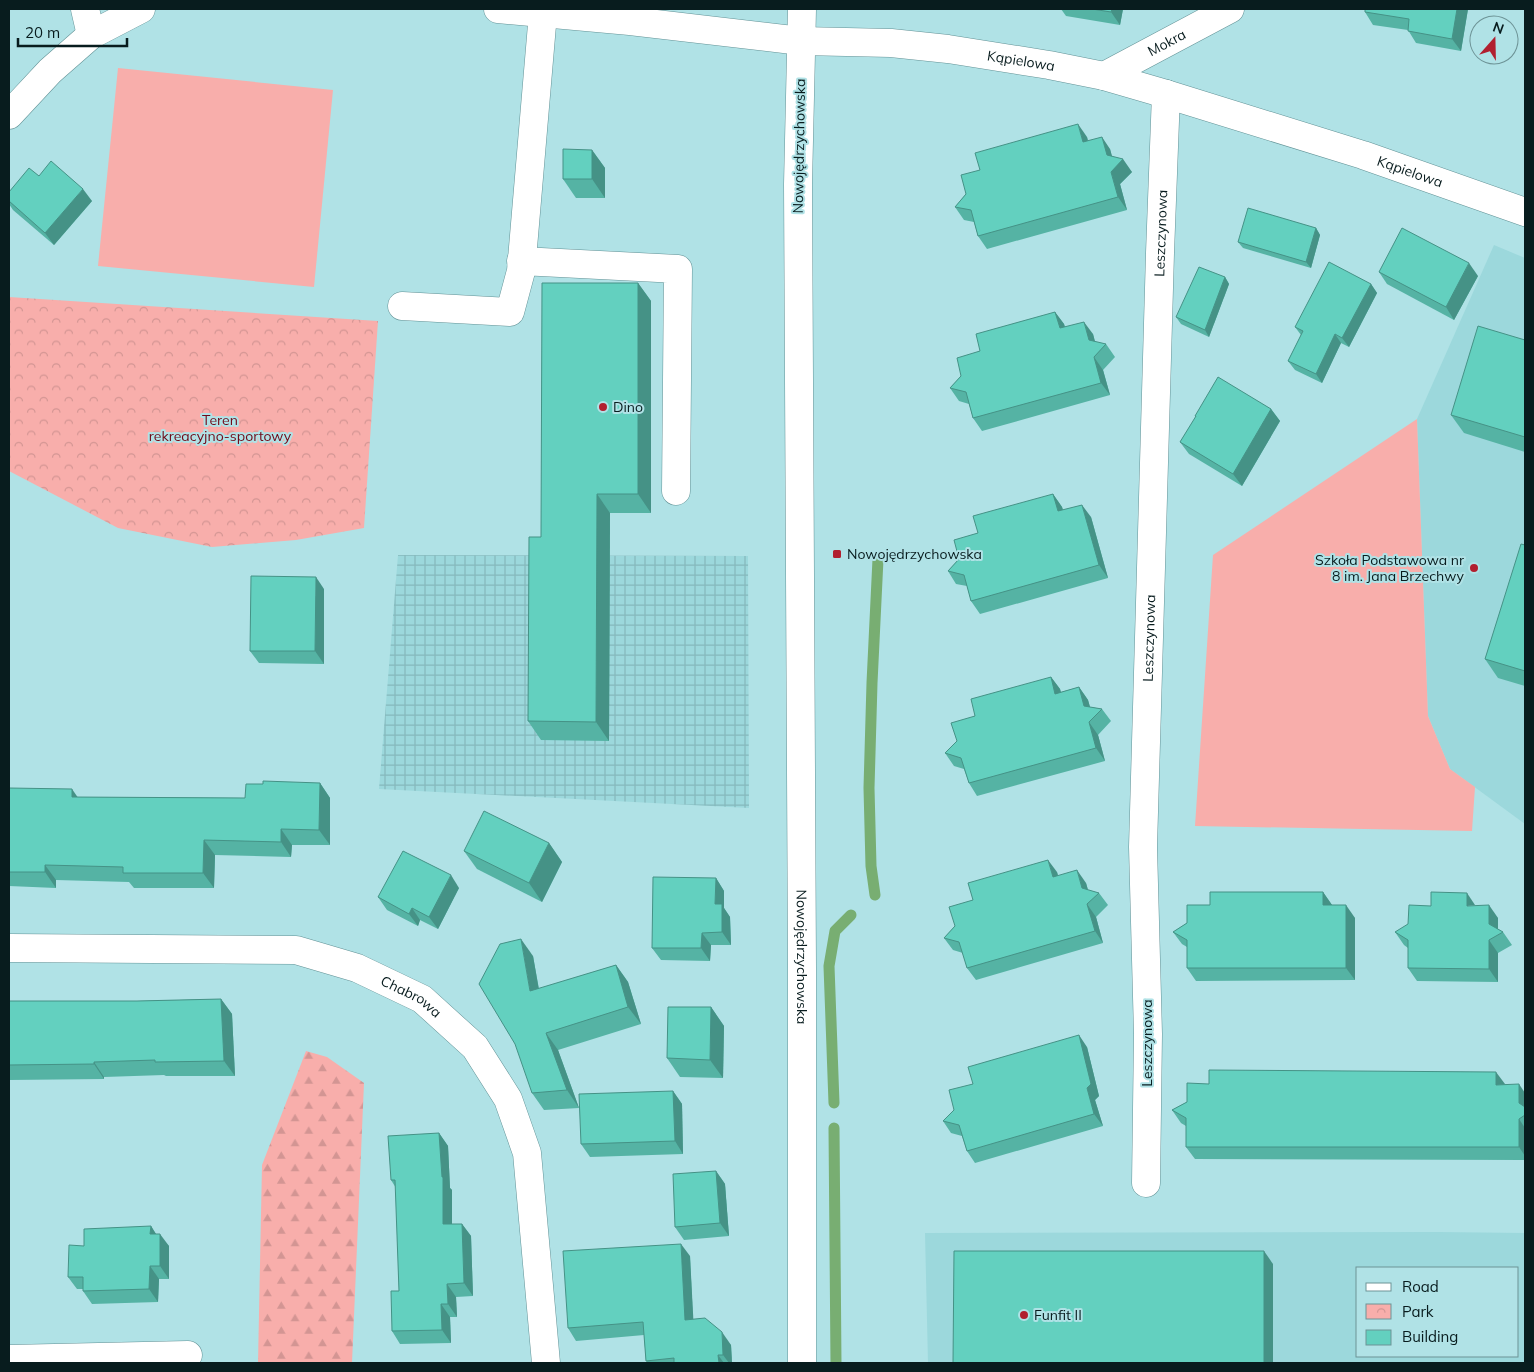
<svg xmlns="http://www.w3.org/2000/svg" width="1534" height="1372" font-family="Mulish,sans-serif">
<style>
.built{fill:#9cd8dc;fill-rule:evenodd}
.industrial{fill:url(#industrial-grid)}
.grass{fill:#f8aeab}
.forest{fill:url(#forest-firs)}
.park{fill:url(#park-crowns)}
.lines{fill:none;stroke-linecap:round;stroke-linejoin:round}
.stream{stroke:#78ae72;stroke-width:11}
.minor-casing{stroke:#629296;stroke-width:29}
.minor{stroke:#fff;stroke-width:28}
.wall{fill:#55b3a4}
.shaded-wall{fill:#459286}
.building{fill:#63d0bf;stroke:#459286}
.poi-dot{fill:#b11f2f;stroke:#b0e2e6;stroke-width:2}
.labels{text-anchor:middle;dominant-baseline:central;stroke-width:4;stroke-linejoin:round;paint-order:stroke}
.street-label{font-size:14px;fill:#081c1e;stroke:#b0e2e6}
.poi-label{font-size:14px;fill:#081c1e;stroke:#b0e2e6;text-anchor:start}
.park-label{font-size:14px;fill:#700817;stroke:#b0e2e6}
</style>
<defs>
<pattern id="industrial-grid" width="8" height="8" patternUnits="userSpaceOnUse" patternTransform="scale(1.25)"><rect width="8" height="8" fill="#9cd8dc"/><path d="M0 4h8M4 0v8" fill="none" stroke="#85b9bc"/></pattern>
<pattern id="forest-firs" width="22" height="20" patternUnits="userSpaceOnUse" patternTransform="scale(1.25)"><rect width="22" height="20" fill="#f8aeab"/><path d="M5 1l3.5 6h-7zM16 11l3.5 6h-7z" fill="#d39593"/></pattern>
<pattern id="park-crowns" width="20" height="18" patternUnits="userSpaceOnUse" patternTransform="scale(1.25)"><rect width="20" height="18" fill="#f8aeab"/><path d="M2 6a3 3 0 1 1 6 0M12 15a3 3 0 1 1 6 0" fill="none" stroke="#d39593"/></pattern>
</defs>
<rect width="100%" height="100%" fill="#b0e2e6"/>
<!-- built -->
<g class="built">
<path d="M1494 245 1525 258V824L1450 769 1428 716 1417 419Z"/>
<path d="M1438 1232 1525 1233V1363H928L925 1233ZM1358 1268H1518V1356H1358Z"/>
</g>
<!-- industrial -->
<path class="industrial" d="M398 555 748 556 749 808 379 789Z"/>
<!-- grass -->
<g class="grass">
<path d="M118 68 333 90 314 287 98 266Z"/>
<path d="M1417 419 1428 716 1450 769 1475 787 1472 831 1195 826 1213 555Z"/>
</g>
<!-- forest -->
<path class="forest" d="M306 1051 327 1057 364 1083 352 1363H258L262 1165Z"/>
<!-- park -->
<path class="park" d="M9 297 378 321 364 528 296 540 212 547 118 528 9 471Z"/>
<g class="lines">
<!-- stream -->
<g class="stream">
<path d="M875 895 871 866 869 788 872 683 878 559"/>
<path d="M834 1103 829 966 835 931 851 915"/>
<path d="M834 1128 836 1363"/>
</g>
<!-- minor casing -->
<g class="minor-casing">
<g id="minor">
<path d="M85 9 91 35"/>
<path id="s1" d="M498 9 630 21 801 41 891 43 948 49 1049 65 1104 76 1166 94 1363 155 1525 212"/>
<path id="s2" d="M802 9 798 184 802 968V1363"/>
<path id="s3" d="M1104 76 1230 9"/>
<path d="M9 115 50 71 91 35 141 9"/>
<path d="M521 261 678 269 676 491"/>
<path d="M402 306 510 312 521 271 543 13"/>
<path id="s4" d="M9 948 296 950 357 968 422 999 475 1047 508 1099 527 1153 546 1363"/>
<path id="s5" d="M1146 1183 1148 1034 1143 847 1160 253 1166 94"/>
<path d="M9 1359 188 1355"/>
</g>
</g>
<!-- minor -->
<use href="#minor" class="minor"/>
</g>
<!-- wall -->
<g class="wall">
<path d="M1061 9H1123L1120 25 1066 16Z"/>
<path d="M1468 9 1461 51 1416 43 1408 30 1373 25 1365 12Z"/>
<path d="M1087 137 1088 141 1110 149 1112 157 1132 172 1120 184 1127 210 987 249 978 236 974 222 964 220 955 207 966 194 980 170Z"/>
<path d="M592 150 605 168V198H576L563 179Z"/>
<path d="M39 176 92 201 54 245 13 210 9 204V192Z"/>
<path d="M1316 228 1320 235 1311 268 1243 248 1238 242Z"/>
<path d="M1379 272 1478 276 1454 320 1387 284Z"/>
<path d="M1225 277 1229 284 1209 337 1181 324 1176 317Z"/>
<path d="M638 283 651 301V513H610L609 741 541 740 528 721 541 537Z"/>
<path d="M1371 284 1377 293 1349 347 1341 343 1322 383 1295 370 1288 361 1301 335 1295 327Z"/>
<path d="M1055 312 1064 324 1065 327 1093 334 1095 342 1106 344 1115 357 1103 370 1110 395 982 431 973 418 969 404 959 401 950 388 961 376 980 351Z"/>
<path d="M1525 340V452L1464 433 1451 415Z"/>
<path d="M1271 409 1280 421 1242 486 1189 454 1180 442 1196 417 1195 416Z"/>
<path d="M1053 494 1062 507 1063 510 1091 517 1108 578 980 614 971 601 967 586 956 584 948 571 959 559Z"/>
<path d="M1525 545V686L1498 678 1485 659Z"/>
<path d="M324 589V664L259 663 250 651Z"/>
<path d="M1051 677 1060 689 1061 692 1079 687 1088 700 1090 707 1102 709 1111 721 1098 735 1105 761 977 796 969 783 964 769 954 766 945 753 957 741 975 716Z"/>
<path d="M320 783 330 798V845H292L291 857 215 855 214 888H134L129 882 56 880V888L9 886V788L78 797 245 798Z"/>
<path d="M549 843 562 862 542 902 477 869 464 851Z"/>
<path d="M1057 872 1058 876 1086 883 1088 890 1099 893 1108 905 1096 917 1103 943 976 980 967 968 963 953 953 950 944 938 955 926 973 900Z"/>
<path d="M716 878 724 891V908L730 917 731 945H711L710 961 661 960 652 948Z"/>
<path d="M459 888 438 929 420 920 418 926 387 910 378 897Z"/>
<path d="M1323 892 1332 905 1355 918V980L1196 981 1187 968V947L1182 944 1173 932 1187 923 1210 905Z"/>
<path d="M1475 906 1498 918V929L1503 932 1512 945 1498 953V982L1417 981 1408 968V948L1404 945 1395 932Z"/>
<path d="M533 956 539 989 616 965 628 982 641 1024 558 1050 579 1108 544 1110 532 1093Z"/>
<path d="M221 999 232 1014 235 1076H166L164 1075 104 1077V1079L9 1080V1001H137Z"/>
<path d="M711 1007 724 1026 723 1078 680 1077 667 1058Z"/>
<path d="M1087 1047 1099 1096 1095 1100 1103 1126 975 1163 967 1151 962 1136 951 1133 943 1121 954 1110 973 1084Z"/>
<path d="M1209 1084H1505L1525 1093V1160L1195 1159 1186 1147V1126L1181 1123 1172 1110 1187 1102Z"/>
<path d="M673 1091 682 1104 683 1154 590 1157 581 1144Z"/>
<path d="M439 1133 448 1146 450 1188 452 1190V1224H462L471 1236 473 1296 456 1297 457 1317H450L451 1343 400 1344 392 1331 399 1291 396 1188 391 1180Z"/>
<path d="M716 1171 725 1184 729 1236 684 1240 675 1227Z"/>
<path d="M151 1226 156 1234 169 1246V1279H159L158 1302 92 1304 83 1291V1289H77L68 1277 84 1246Z"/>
<path d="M690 1256 693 1319 731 1345 732 1363H648L646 1361 644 1335 576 1341 568 1328Z"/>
</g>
<!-- shaded-wall -->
<g class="shaded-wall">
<path d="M1112 9H1123L1120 25 1111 12Z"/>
<path d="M1457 9H1468L1461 51 1452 39Z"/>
<path d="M1078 124 1087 137 1091 155 1083 142Z"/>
<path d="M1102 137 1110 149 1115 167 1123 159 1132 172 1120 184 1127 210 1118 197Z"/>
<path d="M592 150 605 168V198L592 179Z"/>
<path d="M83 189 92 201 54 245 45 233Z"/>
<path d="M1316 228 1320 235 1311 268 1306 262Z"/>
<path d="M1469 263 1478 276 1454 320 1446 307Z"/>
<path d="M1225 277 1229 284 1209 337 1205 330Z"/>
<path d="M638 283 651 301V513L638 494Z"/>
<path d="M1371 284 1377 293 1349 347 1342 338Z"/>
<path d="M1055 312 1064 324 1069 341 1060 328Z"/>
<path d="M1084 322 1093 334 1098 353 1089 340Z"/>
<path d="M1335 334 1341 343 1322 383 1316 374Z"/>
<path d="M1094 357 1103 370 1110 395 1101 383Z"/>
<path d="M1271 409 1280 421 1242 486 1233 474Z"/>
<path d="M597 494 610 513 609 741 596 722Z"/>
<path d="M1053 494 1062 507 1067 524 1058 511Z"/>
<path d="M1082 505 1091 517 1108 578 1099 565Z"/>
<path d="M316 577 324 589V664L315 651Z"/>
<path d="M1051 677 1060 689 1064 706 1055 694Z"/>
<path d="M1079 687 1088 700 1093 718 1084 706Z"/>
<path d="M1089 722 1098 735 1105 761 1096 748Z"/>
<path d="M320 783 330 798V845L319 830Z"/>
<path d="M72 789 83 805 72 797Z"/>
<path d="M281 829 292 845 291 857 281 842Z"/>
<path d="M204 840 215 855 214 888 203 873Z"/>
<path d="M549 843 562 862 542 902 529 883Z"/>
<path d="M1048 860 1057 872 1062 890 1053 877Z"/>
<path d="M45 865 56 880V888L45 872Z"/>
<path d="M1077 870 1086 883 1091 901 1082 888Z"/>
<path d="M451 875 459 888 438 929 429 917Z"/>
<path d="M716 878 724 891V908L730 917 731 945 722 932 715 904Z"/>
<path d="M1323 892 1332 905V918L1323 905Z"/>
<path d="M1467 893 1475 905 1467 906Z"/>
<path d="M1087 904 1096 917 1103 943 1095 931Z"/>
<path d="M1346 905 1355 918V980L1346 968Z"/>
<path d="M1489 905 1498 918V935L1489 924Z"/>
<path d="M412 908 420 920 418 926 409 914Z"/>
<path d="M702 933 711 945 710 961 701 948Z"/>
<path d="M521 939 533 956 542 1008 530 991Z"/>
<path d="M1489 940 1498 953V982L1489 969Z"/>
<path d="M616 965 628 982 641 1024 628 1007Z"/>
<path d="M221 999 232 1014 235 1076 224 1061Z"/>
<path d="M711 1007 724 1026 723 1078 710 1060Z"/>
<path d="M546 1033 558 1050 579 1108 567 1090Z"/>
<path d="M1079 1035 1087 1047 1099 1096 1095 1100 1103 1126 1094 1114 1087 1088Z"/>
<path d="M94 1062 104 1077V1079L94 1064Z"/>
<path d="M1496 1072 1505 1084 1496 1085Z"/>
<path d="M1519 1084 1525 1093V1112L1519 1103Z"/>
<path d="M673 1091 682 1104 683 1154 675 1141Z"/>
<path d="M1519 1119 1525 1128V1156L1519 1147Z"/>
<path d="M439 1133 448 1146 450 1188 452 1190V1237L443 1224 442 1177Z"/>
<path d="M716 1171 725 1184 729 1236 720 1223Z"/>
<path d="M462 1224 471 1236 473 1296 464 1283Z"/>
<path d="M151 1226 159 1239 150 1234Z"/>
<path d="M160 1234 169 1246V1279L160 1266Z"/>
<path d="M681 1244 690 1256 694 1332 685 1320Z"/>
<path d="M1264 1251 1273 1264V1363H1264Z"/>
<path d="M150 1266 159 1279 158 1302 149 1289Z"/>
<path d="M447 1284 456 1297 457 1317 448 1304Z"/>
<path d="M441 1304 450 1317 451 1343 442 1330Z"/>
<path d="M722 1332 731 1345 732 1363H729L723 1355Z"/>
<path d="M718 1355 724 1363H719Z"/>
</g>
<!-- building -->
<g class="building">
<path d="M1092 9H1112L1111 12Z"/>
<path d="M1365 9H1457L1452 39 1408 31 1409 19 1365 12Z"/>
<path d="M1078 124 1083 142 1102 137 1107 155 1123 159 1111 172 1118 197 978 236 971 210 955 207 966 194 961 175 980 170 975 153Z"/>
<path d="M563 149 592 150V179H563Z"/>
<path d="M51 161 83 189 45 233 9 201V192L29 168 39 176Z"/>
<path d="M1248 208 1316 228 1306 262 1238 242Z"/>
<path d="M1402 228 1469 263 1446 307 1379 272Z"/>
<path d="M1329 262 1371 284 1342 338 1335 334 1316 374 1288 361 1303 331 1295 327Z"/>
<path d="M1199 267 1225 277 1205 330 1176 317Z"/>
<path d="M542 283H638V494H597L596 722 528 721 529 537H541Z"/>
<path d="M1055 312 1060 328 1084 322 1089 340 1106 344 1094 357 1101 383 973 418 966 392 950 388 961 376 957 358 980 351 976 334Z"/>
<path d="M1478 326 1525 340V437L1451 415Z"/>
<path d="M1218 377 1271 409 1233 474 1180 442 1196 416H1195Z"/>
<path d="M1053 494 1058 511 1082 505 1099 565 971 601 964 575 948 571 959 559 954 540 978 533 973 516Z"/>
<path d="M1521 544 1525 545V671L1485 659Z"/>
<path d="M251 576 316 577 315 651H250Z"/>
<path d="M1051 677 1055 694 1079 687 1084 706 1102 709 1089 722 1096 748 969 783 961 758 945 753 957 741 951 723 975 716 971 699Z"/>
<path d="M263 781 320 783 319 830 281 829V842L204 840 203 873H123V867L45 865V872H9V788L72 789V797L245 798 246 784H263Z"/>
<path d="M484 811 549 843 529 883 464 851Z"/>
<path d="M403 851 451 875 429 917 412 908 409 914 378 897Z"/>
<path d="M1048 860 1053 877 1077 870 1082 888 1099 893 1087 904 1095 931 967 968 959 942 944 938 955 926 949 907 973 900 968 883Z"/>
<path d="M653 877 716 878 715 904H722V932L702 933 701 948H652Z"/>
<path d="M1210 892H1323V905H1346V968H1187V940L1173 932 1187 923V905H1210Z"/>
<path d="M1431 892 1467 893V906L1489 905V924L1503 932 1489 940V969L1408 968V940L1395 932 1408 924 1409 905 1431 906Z"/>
<path d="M521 939 530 991 616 965 628 1007 546 1033 567 1090 532 1093 515 1044 479 984 500 944Z"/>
<path d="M221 999 224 1061 155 1062V1060L94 1062V1064L9 1065V1001H137Z"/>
<path d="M668 1007H711L710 1060 667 1058Z"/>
<path d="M1079 1035 1091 1084 1087 1088 1094 1114 967 1151 959 1125 943 1121 954 1110 949 1090 973 1084 968 1067Z"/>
<path d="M1209 1070 1496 1072V1085L1519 1084V1103L1525 1107V1115L1519 1119V1147H1186V1118L1172 1110 1187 1102V1083L1209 1084Z"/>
<path d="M673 1091 675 1141 581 1144 579 1094Z"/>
<path d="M439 1133 442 1177H443V1224H462L464 1283 447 1284 448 1304H441L442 1330 392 1331 391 1291H399L395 1180H391L388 1136Z"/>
<path d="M716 1171 720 1223 675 1227 673 1174Z"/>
<path d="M151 1226 150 1234H160V1266H150L149 1289 83 1291V1277H68L69 1245 84 1246V1229Z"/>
<path d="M681 1244 685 1320 705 1318 722 1332 723 1355H718L719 1363H674V1358L646 1361 643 1322 568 1328 563 1251Z"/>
<path d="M954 1251H1264V1363H953Z"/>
</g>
<!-- markers -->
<g class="poi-dot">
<circle cx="603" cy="407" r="5"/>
<rect x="832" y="549" width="10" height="10" rx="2.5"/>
<circle cx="1474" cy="568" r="5"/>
<circle cx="1024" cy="1315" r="5"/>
</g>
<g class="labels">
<!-- street labels -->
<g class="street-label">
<text stroke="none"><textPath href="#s3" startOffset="71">Mokra</textPath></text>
<text stroke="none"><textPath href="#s1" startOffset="526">Kąpielowa</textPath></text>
<text transform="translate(799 146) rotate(-89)">Nowojędrzychowska</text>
<text stroke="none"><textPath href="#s1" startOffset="931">Kąpielowa</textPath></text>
<text stroke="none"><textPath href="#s5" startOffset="950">Leszczynowa</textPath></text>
<text stroke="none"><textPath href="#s5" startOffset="545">Leszczynowa</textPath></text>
<text stroke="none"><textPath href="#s2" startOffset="948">Nowojędrzychowska</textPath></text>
<text stroke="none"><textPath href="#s4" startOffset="412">Chabrowa</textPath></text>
<text transform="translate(1147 1043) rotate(-90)">Leszczynowa</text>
</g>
<!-- poi labels -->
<g class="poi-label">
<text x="613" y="407">Dino</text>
<text x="847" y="554">Nowojędrzychowska</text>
<text x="1464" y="560" text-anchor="end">Szkoła Podstawowa nr<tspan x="1464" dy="16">8 im. Jana Brzechwy</tspan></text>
<text x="1034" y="1315">Funfit II</text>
</g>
<!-- park labels -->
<g class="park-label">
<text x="220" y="420">Teren<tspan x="220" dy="16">rekreacyjno-sportowy</tspan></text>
</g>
</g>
<!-- border -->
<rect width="1534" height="1372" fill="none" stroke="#081c1e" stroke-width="20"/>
<!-- legend -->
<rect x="1356" y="1267" width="162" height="90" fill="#b0e2e6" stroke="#6d9396"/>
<rect x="1366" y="1283" width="25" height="8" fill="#ffffff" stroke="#6d9396"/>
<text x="1402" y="1292" font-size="15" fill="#081c1e">Road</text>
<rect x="1366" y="1304" width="25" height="15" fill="url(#park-crowns)" stroke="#6d9396"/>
<text x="1402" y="1317" font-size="15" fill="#081c1e">Park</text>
<rect x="1366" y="1330" width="25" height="15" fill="#63d0bf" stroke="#6d9396"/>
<text x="1402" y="1342" font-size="15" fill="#081c1e">Building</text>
<!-- north arrow -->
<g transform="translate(1494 40) rotate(20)"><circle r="24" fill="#b0e2e6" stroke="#6d9396"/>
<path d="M0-4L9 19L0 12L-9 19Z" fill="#b11f2f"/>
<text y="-8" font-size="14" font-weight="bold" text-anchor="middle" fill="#081c1e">N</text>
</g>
<!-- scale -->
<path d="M18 38v8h109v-8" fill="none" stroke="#081c1e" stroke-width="2.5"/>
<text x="25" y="38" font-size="15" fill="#081c1e" stroke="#b0e2e6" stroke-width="4" paint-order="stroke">20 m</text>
</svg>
